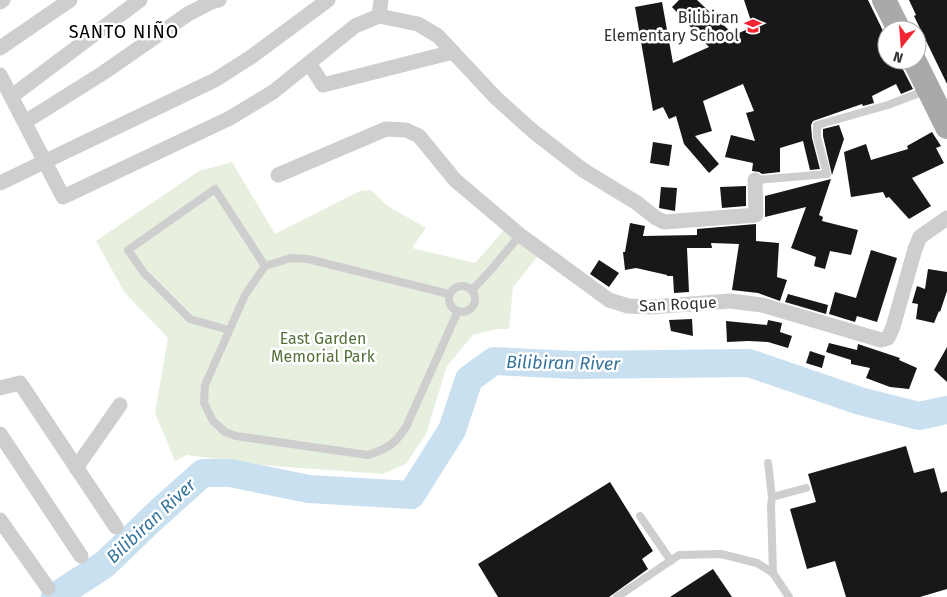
<svg xmlns="http://www.w3.org/2000/svg" width="947" height="597" font-family="'Fira Sans',sans-serif">
<style>
.green{fill:#e7efde}
.lines{fill:none;stroke-linecap:round;stroke-linejoin:round}
.river{stroke:#c9e0f0;stroke-width:28}
.building{fill:#181818}
.lane{stroke:#cecece;stroke-width:8}
.street{stroke:#cecece;stroke-width:15}
.primary{stroke:#a9a9a9;stroke-width:24}
.labels{text-anchor:middle;dominant-baseline:central;stroke-width:5;stroke-linejoin:round;paint-order:stroke}
.poi-label{font-size:16px;fill:#313131;stroke:#fff;text-anchor:end}
.street-label{font-size:16px;fill:#313131;stroke:#fff}
.park-label{font-size:16px;fill:#537139;stroke:#fff}
.neighbourhood-label{font-size:18px;letter-spacing:1px;fill:#000;stroke:#fff}
.water-label{font-size:18px;font-style:italic;fill:#36749b;stroke:#fff}
</style>
<rect width="100%" height="100%" fill="#fff"/>
<!-- green -->
<path class="green" d="M232 162 275 234 360 191 371 190 386 205 426 228 412 248 475 263 503 231 538 256 513 287 509 329H497L473 335 447 366 426 434 406 464 383 474 261 465 187 455 175 461 155 413 168 338 125 293 96 241 199 171Z"/>
<g class="lines">
<!-- river -->
<path class="river" d="M55 597 105 564 156 515 203 473H230L309 489 411 495 452 430 469 379 494 361 575 365 749 363 860 401 919 416 947 410"/>
</g>
<!-- building -->
<g class="building">
<path d="M679 0H697L734 35 753 27 744 0H868L887 39V60H898L913 89 901 94 896 84 872 96 874 103 863 106 862 104 813 121 811 125 812 138 820 169 810 170 803 141 780 148V172L762 174 759 172 752 171 753 163 725 157 731 135 755 141 746 113 754 111 743 84 703 101 712 131 695 136 719 164 709 173 684 144 676 116 669 119 663 107 653 111 635 7 662 2 673 63 709 47 672 7Z"/>
<path d="M909 0H947V84L914 16 916 15Z"/>
<path d="M839 125 844 139 832 175 823 136V129Z"/>
<path d="M932 132 941 146 936 148 944 163 912 178 931 206 909 219 889 197 886 198 883 192 851 197 844 152 866 144 871 160 908 149 907 146Z"/>
<path d="M653 142 672 145 669 166 650 163Z"/>
<path d="M831 179 819 215 823 217 822 221 858 230 851 255 830 251 825 269 814 266 816 257 791 248 806 207 765 217V196Z"/>
<path d="M746 186V206L722 208 720 187Z"/>
<path d="M661 187 677 188 675 211 659 208Z"/>
<path d="M630 223 645 226 643 236 697 235V229L756 224V241L779 243 777 277 787 280 780 301 758 293 732 290 739 244 711 243 712 248H687L689 292 674 293 673 276H667V275L636 268 625 270 623 252H625Z"/>
<path d="M871 250 897 258 877 322 857 316 855 322 829 314 835 292 856 298Z"/>
<path d="M599 260 619 273 609 287 590 274Z"/>
<path d="M928 269 947 272V291L940 312 939 311 934 323 916 319 918 304 912 303 917 286 925 289Z"/>
<path d="M788 294 828 305 826 314 785 302Z"/>
<path d="M692 319 693 336 671 331 669 320Z"/>
<path d="M768 320 782 323 780 332 792 336 788 348 768 342 748 341 727 342 726 321 767 325Z"/>
<path d="M829 343 857 350 858 344 900 358 899 360 917 368 909 389 890 387 866 378 870 368 851 364V360L826 352Z"/>
<path d="M947 347V382L934 370Z"/>
<path d="M810 351 825 356 822 368 806 363Z"/>
<path d="M906 446 914 473 934 468 941 493 947 491V589L920 597H846L835 561 807 569 790 509 816 502 808 474Z"/>
<path d="M610 482 653 551 642 559 648 569 609 597H498L478 564Z"/>
<path d="M713 569 732 597H670Z"/>
</g>
<g class="lines">
<!-- lane -->
<g class="lane">
<path d="M755 180 827 174 817 137V125L888 105 927 90"/>
<circle cx="462" cy="299" r="13"/>
<path d="M472 290 490 271 520 235"/>
<path d="M449 294 308 259 291 258 265 266 245 295 205 385 204 403 213 421 225 432 236 436 368 455C387 449 395 444 406 427L458 311"/>
<path d="M229 330 190 319 144 273 128 250 215 189 265 266"/>
<path d="M768 463 772 497"/>
<path d="M640 516 671 561"/>
<path d="M773 573 771 506 772 497 806 488"/>
<path d="M617 597 679 555 721 554 757 563 773 573 789 597"/>
</g>
<!-- street -->
<g class="street">
<path d="M0 2 3 0"/>
<path d="M379 16 381 0"/>
<path d="M0 48 70 0"/>
<path d="M309 63 323 85 453 52"/>
<path d="M0 75 63 197 230 118 273 92 355 26 379 16 418 24 438 36 496 98 534 132 583 170 637 203 656 218 664 222 756 215 755 180"/>
<path d="M12 96 140 0"/>
<path d="M25 122 103 73 188 14 211 2 219 0"/>
<path d="M278 175 386 129 406 130 419 136 455 180 520 235 609 300 628 306 651 307 730 301 762 305 881 340 888 338 893 327 915 249 920 237 947 218"/>
<path d="M0 183 215 80 251 57 328 0"/>
<path d="M0 388 20 383 116 527"/>
<path d="M0 434 81 556"/>
<path d="M76 468 120 405"/>
<path d="M0 520 48 588"/>
</g>
<!-- primary -->
<g class="primary">
<path d="M884 0 899 30"/>
<path d="M914 60 947 127"/>
</g>
</g>
<!-- icons -->
<defs>
<g id="school-bare" transform="scale(1.35)"><path d="M0-5L7-2L0 1L-7-2ZM-4 1L0 2.5L4 1V4Q0 6-4 4Z" fill="#f52634" stroke="#fff" stroke-width="2.5" paint-order="stroke"/></g>
</defs>
<g fill-rule="evenodd">
<use href="#school-bare" x="753" y="26"/>
</g>
<g class="labels">
<!-- poi labels -->
<g class="poi-label">
<text x="739" y="17">Bilibiran<tspan x="739" dy="18">Elementary School</tspan></text>
</g>
<!-- street labels -->
<g class="street-label">
<text transform="translate(678 304) rotate(-3)">San Roque</text>
</g>
<!-- park labels -->
<g class="park-label">
<text x="323" y="338">East Garden<tspan x="323" dy="18">Memorial Park</tspan></text>
</g>
<!-- neighbourhood labels -->
<g class="neighbourhood-label">
<text x="124" y="32">SANTO NIÑO</text>
</g>
<!-- water labels -->
<g class="water-label">
<text transform="translate(563 363) rotate(1)">Bilibiran River</text>
<text transform="translate(151 521) rotate(-43)">Bilibiran River</text>
</g>
</g>
<!-- north arrow -->
<g transform="translate(902 45) rotate(197)"><circle r="24" fill="#ffffff" stroke="#adadad"/>
<path d="M0-4L9 19L0 12L-9 19Z" fill="#f52634"/>
<text y="-8" font-size="14" font-weight="bold" text-anchor="middle" fill="#313131">N</text>
</g>
</svg>
